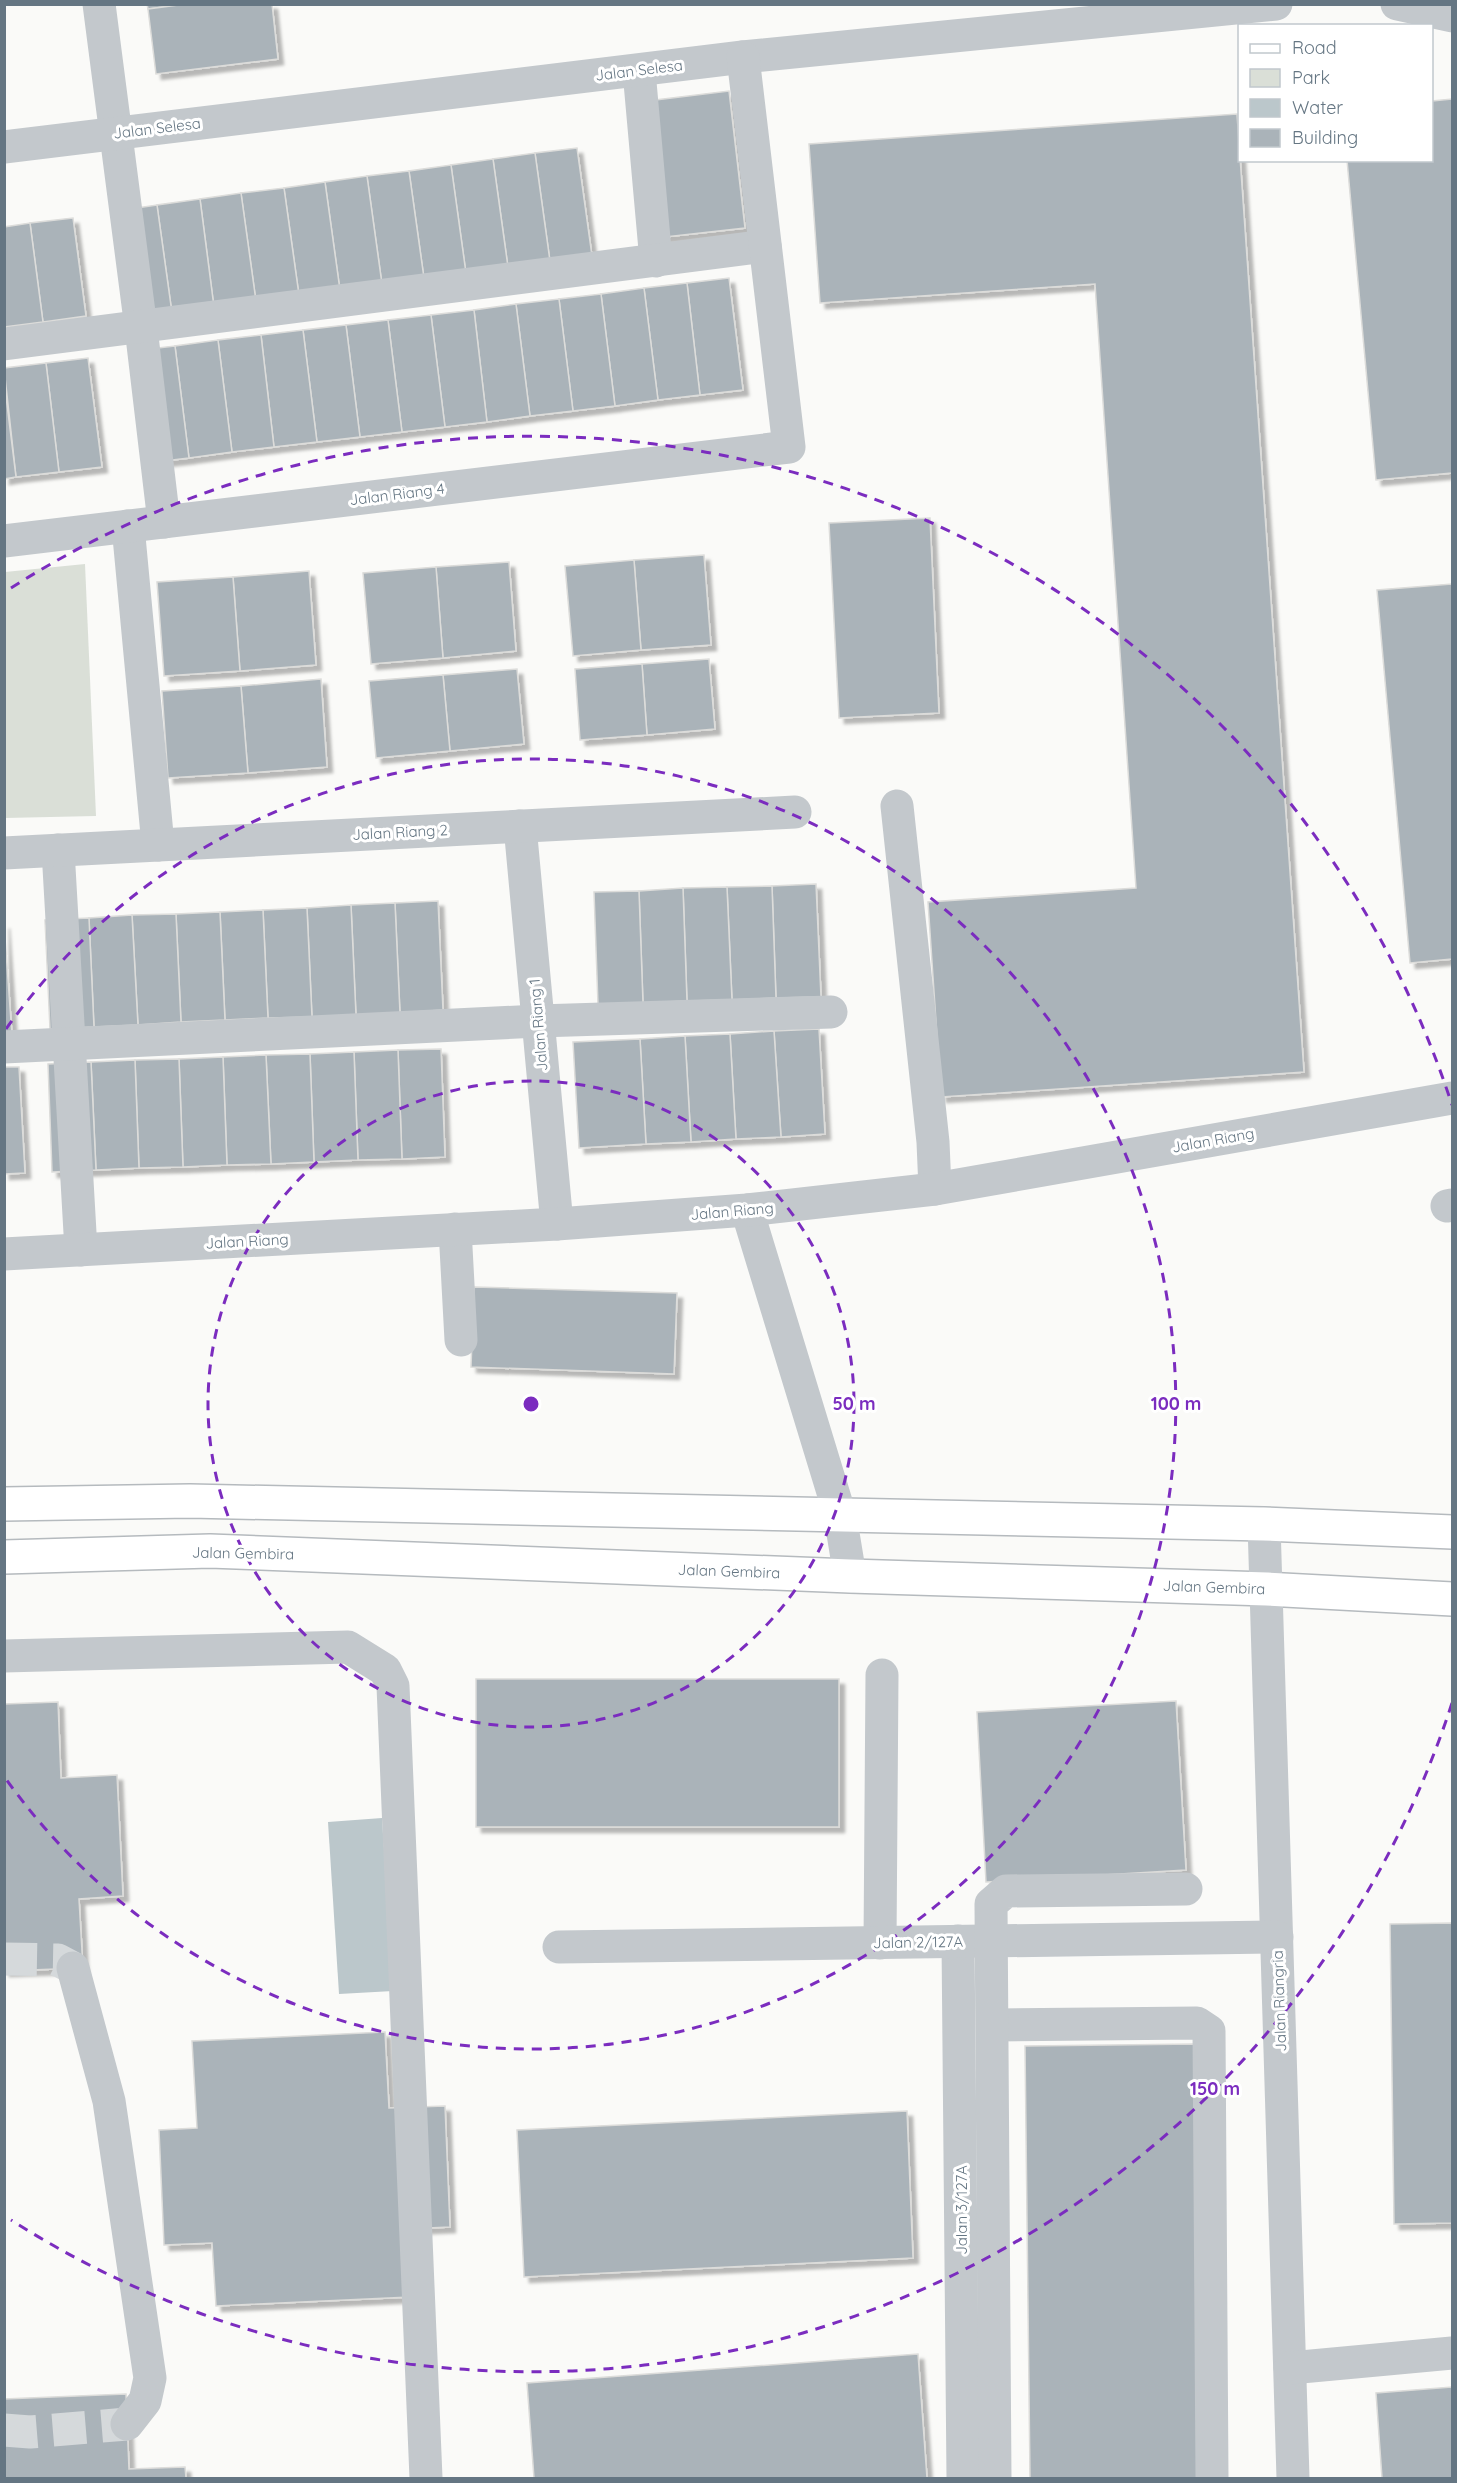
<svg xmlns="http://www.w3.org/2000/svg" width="1457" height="2483" font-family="Quicksand,sans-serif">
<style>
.green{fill:#dadfd7}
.water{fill:#bbc7cb}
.building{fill:#aab3b9;stroke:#dcdcda;stroke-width:1.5;filter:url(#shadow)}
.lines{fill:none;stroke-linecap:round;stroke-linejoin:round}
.minor-tunnel{stroke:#d5d9db;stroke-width:33;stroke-dasharray:33 16;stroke-linecap:butt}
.major-casing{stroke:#b5babe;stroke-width:36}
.minor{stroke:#c3c8cc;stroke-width:33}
.major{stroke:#fff;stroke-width:33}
.ring{fill:none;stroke:#7b2cbf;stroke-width:3;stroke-dasharray:10 8}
.labels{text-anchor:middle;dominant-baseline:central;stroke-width:6;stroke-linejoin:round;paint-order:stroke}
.street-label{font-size:15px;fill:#657683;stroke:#fff}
.centre{fill:#7b2cbf;stroke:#fff;stroke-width:3}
.ring-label{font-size:18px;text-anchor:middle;font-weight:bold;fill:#7b2cbf;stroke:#fff;stroke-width:6;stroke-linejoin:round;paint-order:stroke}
</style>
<defs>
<filter id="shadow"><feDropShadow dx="5.5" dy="5.5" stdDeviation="1.5" flood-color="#0004"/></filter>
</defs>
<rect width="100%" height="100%" fill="#fafaf8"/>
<!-- green -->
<path class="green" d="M85 564 96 816 5 818V572Z"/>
<!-- water -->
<path class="water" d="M382 1818 393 1991 339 1994 328 1822Z"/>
<!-- building -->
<g class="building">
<path d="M147 4H186L148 9Z"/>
<path d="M186 4H272L278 59 156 74 148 9Z"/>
<path d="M729 91 745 228 656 238 639 102Z"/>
<path d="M1452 99V473L1376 480 1347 160H1432V101Z"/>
<path d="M1237 114 1304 1072 941 1097 928 902 1136 888 1095 284 820 303 809 144Z"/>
<path d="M577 148 592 256 550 261 535 153Z"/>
<path d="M535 153 550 261 508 267 493 159Z"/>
<path d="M493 159 508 267 466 273 451 165Z"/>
<path d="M451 165 466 273 424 278 409 171Z"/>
<path d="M409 171 424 278 382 284 367 176Z"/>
<path d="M367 176 382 284 340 290 325 182Z"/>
<path d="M325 182 340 290 299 295 284 188Z"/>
<path d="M284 188 299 295 256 301 241 193Z"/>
<path d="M241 193 256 301 214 307 200 199Z"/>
<path d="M200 199 214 307 172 313 157 205Z"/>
<path d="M157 205 172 313 131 318 116 211Z"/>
<path d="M73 218 86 316 43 322 30 223Z"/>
<path d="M30 223 43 322 4 327V227Z"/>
<path d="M729 278 743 390 700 395 687 283Z"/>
<path d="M687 283 700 395 658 400 644 288Z"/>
<path d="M644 288 658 400 615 406 601 294Z"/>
<path d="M601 294 615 406 573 411 559 299Z"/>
<path d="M559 299 573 411 530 416 516 304Z"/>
<path d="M516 304 530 416 487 422 474 310Z"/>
<path d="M474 310 487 422 445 427 431 315Z"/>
<path d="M431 315 445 427 402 432 388 320Z"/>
<path d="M388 320 402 432 360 437 346 325Z"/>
<path d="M346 325 360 437 317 442 303 330Z"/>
<path d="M303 330 317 442 274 447 261 335Z"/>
<path d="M261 335 274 447 232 452 218 340Z"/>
<path d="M218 340 232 452 189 458 175 346Z"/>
<path d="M175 346 189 458 147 463 132 351Z"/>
<path d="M88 358 102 467 59 472 46 363Z"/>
<path d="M46 363 59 472 16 477 4 368Z"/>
<path d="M4 380 16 477 4 479Z"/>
<path d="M930 518 939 713 839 718 829 523Z"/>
<path d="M704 555 711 645 641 650 634 560Z"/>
<path d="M634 560 641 650 573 656 565 566Z"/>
<path d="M509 562 516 651 443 658 436 567Z"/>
<path d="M436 567 443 658 371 664 363 573Z"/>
<path d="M309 571 316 665 240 671 233 577Z"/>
<path d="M233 577 240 671 164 676 157 582Z"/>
<path d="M1452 584V959L1410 963 1377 590Z"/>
<path d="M709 659 715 729 647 735 642 664Z"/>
<path d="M642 664 647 735 580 740 575 669Z"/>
<path d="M517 669 524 744 450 751 443 675Z"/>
<path d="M443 675 450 751 376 758 369 681Z"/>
<path d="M321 679 327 767 248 773 241 686Z"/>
<path d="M241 686 248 773 168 778 162 691Z"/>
<path d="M816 884 821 997 776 998 772 886Z"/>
<path d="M772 886 776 998 732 1000 727 887Z"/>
<path d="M727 887 732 1000 687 1001 683 888Z"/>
<path d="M683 888 687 1001 643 1003 639 891Z"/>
<path d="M639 891 643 1003 598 1005 594 892Z"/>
<path d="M438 901 443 1010 400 1013 395 903Z"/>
<path d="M395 903 400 1013 356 1015 351 905Z"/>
<path d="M351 905 356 1015 312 1017 307 908Z"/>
<path d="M307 908 312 1017 268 1018 263 910Z"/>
<path d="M263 910 268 1018 225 1020 220 912Z"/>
<path d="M220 912 225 1020 181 1022 176 914Z"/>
<path d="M176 914 181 1022 138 1025 132 915Z"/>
<path d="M132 915 138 1025 94 1027 89 918Z"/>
<path d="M89 918 94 1027 50 1029 45 920Z"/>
<path d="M4 923 12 1035 4 1036Z"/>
<path d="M819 1029 825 1134 781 1137 774 1031Z"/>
<path d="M774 1031 781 1137 736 1139 730 1034Z"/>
<path d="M730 1034 736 1139 691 1142 685 1036Z"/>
<path d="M685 1036 691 1142 646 1144 640 1039Z"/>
<path d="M640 1039 646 1144 579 1148 573 1042Z"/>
<path d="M441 1049 445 1157 402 1159 398 1050Z"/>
<path d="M398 1050 402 1159 358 1160 354 1052Z"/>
<path d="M354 1052 358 1160 314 1162 310 1054Z"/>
<path d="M310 1054 314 1162 271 1164 266 1055Z"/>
<path d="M266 1055 271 1164 227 1165 223 1057Z"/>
<path d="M223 1057 227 1165 183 1167 179 1059Z"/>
<path d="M179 1059 183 1167 139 1168 135 1060Z"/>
<path d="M135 1060 139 1168 96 1170 91 1062Z"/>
<path d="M91 1062 96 1170 52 1172 48 1064Z"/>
<path d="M4 1067H19L25 1173 4 1174Z"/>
<path d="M474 1287 677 1293 674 1374 471 1367Z"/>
<rect x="476" y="1679" width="363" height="148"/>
<path d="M1176 1701 1186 1870 986 1882 977 1712Z"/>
<path d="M58 1702 61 1778 117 1775 123 1896 79 1899 83 1968 4 1971V1704Z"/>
<path d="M1452 1923V2223L1394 2224 1390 1924Z"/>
<path d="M385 2032 389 2108 445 2106 450 2227 406 2229 410 2297 216 2306 212 2243 164 2245 159 2130 197 2128 192 2041Z"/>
<path d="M1196 2044 1201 2478H1030L1025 2046Z"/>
<path d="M907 2111 913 2258 524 2277 517 2130Z"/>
<path d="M918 2354 927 2478H534L527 2383Z"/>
<path d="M1452 2387V2478H1382L1376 2393Z"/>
<path d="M126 2394 129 2469 185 2467 186 2478H4V2399Z"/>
</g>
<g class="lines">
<!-- minor-tunnel -->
<g class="minor-tunnel">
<path d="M4 1959 58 1960 73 1968"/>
<path d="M4 2430 30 2432 127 2424"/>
</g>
<!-- major casing -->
<g class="major-casing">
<g id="major">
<path d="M4 1504 190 1501 1264 1524 1452 1532"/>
<path d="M4 1557 210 1551 850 1576 1267 1589 1452 1599"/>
</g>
</g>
<!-- minor -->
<g class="minor">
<path d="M99 4 141 328 164 522"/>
<path d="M1397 4 1452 16"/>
<path d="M639 71 656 261"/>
<path d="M4 147 743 57 1276 4"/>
<path d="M4 344 765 246"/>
<path d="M128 526 158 845"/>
<path d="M4 541 789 447 743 57"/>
<path d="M897 806 933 1142 935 1189"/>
<path d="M520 826 557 1224"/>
<path d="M58 850 81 1250"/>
<path d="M4 853 795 812"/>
<path d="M4 1047 538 1021 831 1012"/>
<path d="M1447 1206 1452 1205"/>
<path d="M747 1210 840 1515 850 1576"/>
<path d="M455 1229 461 1340"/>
<path d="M4 1254 557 1224 747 1210 935 1189 1452 1098"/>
<path d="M1264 1524 1293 2478"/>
<path d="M4 1656 348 1647 385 1670 393 1686 426 2478"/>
<path d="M958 1941 963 2478"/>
<path d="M880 1943 882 1675"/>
<path d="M559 1947 1277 1937"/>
<path d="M73 1968 109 2101 150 2378 145 2401 127 2424"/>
<path d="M993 2025 1197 2023 1209 2031 1212 2478"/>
<path d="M1290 2368 1452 2353"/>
<path d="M995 2478 991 1904 1006 1891 1186 1889"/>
</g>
<!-- major -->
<use href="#major" class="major"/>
</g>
<!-- distance rings -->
<g class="ring">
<circle cx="531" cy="1404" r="323"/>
<path d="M6 1029A645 645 0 1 1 6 1779"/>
<path d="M1452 1703A968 968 0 0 1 11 2220M11 588A968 968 0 0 1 1452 1105"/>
</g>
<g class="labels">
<!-- street labels -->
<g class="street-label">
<text transform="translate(639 70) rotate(-7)">Jalan Selesa</text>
<text transform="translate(157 128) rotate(-7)">Jalan Selesa</text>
<text transform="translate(397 494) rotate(-7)">Jalan Riang 4</text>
<text transform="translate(400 832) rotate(-3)">Jalan Riang 2</text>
<text transform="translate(538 1025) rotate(-95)">Jalan Riang 1</text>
<text transform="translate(1213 1140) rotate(-10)">Jalan Riang</text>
<text transform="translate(732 1211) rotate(-5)">Jalan Riang</text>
<text transform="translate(247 1241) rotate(-3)">Jalan Riang</text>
<text transform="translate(243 1553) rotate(1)">Jalan Gembira</text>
<text transform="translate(729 1571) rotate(2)">Jalan Gembira</text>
<text transform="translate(1214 1587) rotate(2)">Jalan Gembira</text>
<text transform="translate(918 1942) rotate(-1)">Jalan 2/127A</text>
<text transform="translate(1279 2001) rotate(-92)">Jalan Riangria</text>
<text transform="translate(961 2210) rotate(-90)">Jalan 3/127A</text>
</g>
</g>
<circle cx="531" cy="1404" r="9" class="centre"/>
<g class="ring-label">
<text x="854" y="1410">50 m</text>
<text x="1176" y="1410">100 m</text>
<text x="1215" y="2095">150 m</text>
</g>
<!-- border -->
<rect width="1457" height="2483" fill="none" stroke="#657683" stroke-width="12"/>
<!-- legend -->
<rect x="1238" y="24" width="195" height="138" fill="#ffffff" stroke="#c1c8cd" stroke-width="1.5"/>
<rect x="1250" y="44" width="30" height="9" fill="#ffffff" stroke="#c1c8cd" stroke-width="1.5"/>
<text x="1292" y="54" font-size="18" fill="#657683">Road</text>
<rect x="1250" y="69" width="30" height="18" fill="#dadfd7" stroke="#c1c8cd" stroke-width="1.5"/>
<text x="1292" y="84" font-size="18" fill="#657683">Park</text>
<rect x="1250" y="99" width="30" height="18" fill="#bbc7cb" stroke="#c1c8cd" stroke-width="1.5"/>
<text x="1292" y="114" font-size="18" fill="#657683">Water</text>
<rect x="1250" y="129" width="30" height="18" fill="#aab3b9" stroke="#c1c8cd" stroke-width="1.5"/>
<text x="1292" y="144" font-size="18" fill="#657683">Building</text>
</svg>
